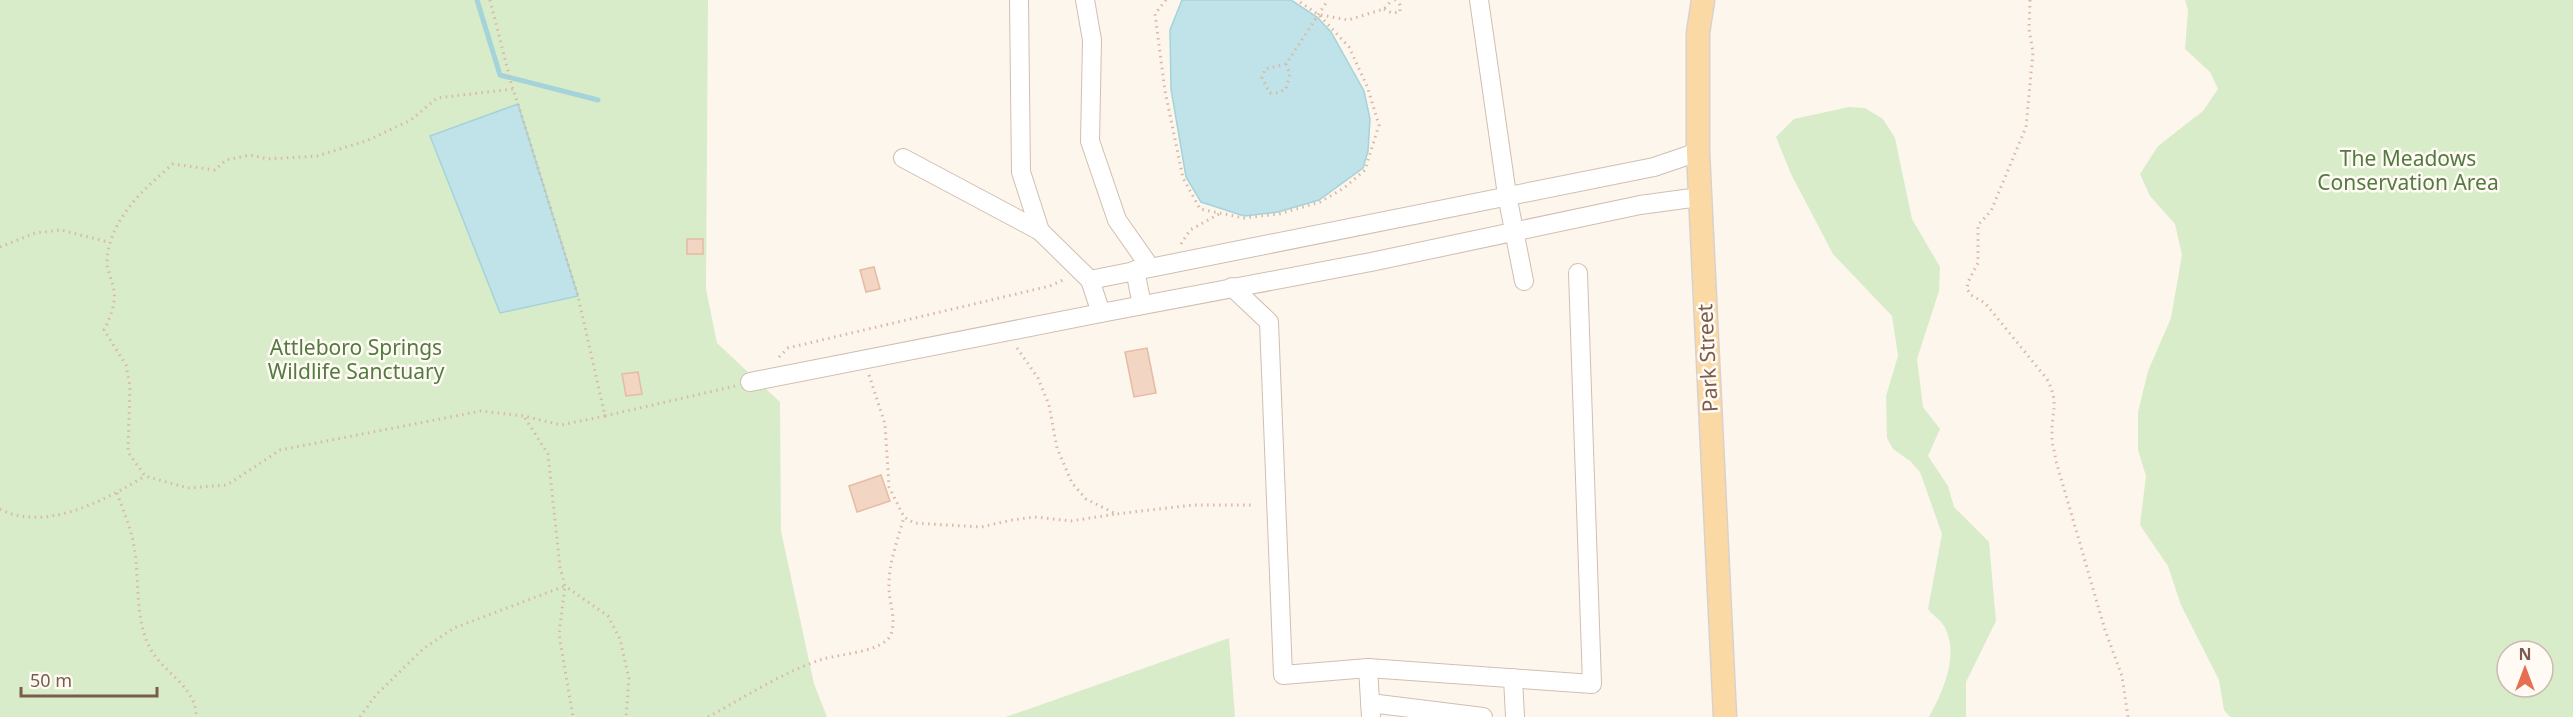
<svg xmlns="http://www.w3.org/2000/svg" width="2573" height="717" font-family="'Noto Sans',sans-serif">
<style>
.green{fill:#d8ecc9;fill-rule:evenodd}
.water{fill:#bfe3e8;stroke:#a5d3da;stroke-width:1.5}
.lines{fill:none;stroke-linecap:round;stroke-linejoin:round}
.stream{stroke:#a5d3da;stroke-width:5}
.building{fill:#f3d5c3;stroke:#e6bba3;stroke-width:1.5}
.minor-casing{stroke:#d1beb0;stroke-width:20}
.major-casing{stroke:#dad1cd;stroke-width:25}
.path{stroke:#d9b8a5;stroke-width:3;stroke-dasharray:1.5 4.5;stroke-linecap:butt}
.minor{stroke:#fff;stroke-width:18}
.major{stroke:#fbd9a5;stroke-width:22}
.labels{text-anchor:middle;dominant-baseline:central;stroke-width:5;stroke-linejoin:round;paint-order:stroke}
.park-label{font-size:21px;fill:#537a41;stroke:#fffaf3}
.street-label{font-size:21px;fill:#7a5c4d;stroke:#fffaf3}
</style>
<rect width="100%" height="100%" fill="#fdf6ec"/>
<!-- green -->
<g class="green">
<path d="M0 0H708L706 289 717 343 780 402 781 531 814 684 827 717H0Z"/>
<path d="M2185 0H2573V717H2230L2224 710 2219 680 2181 605 2168 566 2140 525 2146 476 2138 450V412L2148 371 2171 318 2182 255 2175 224 2150 196 2140 174 2158 146 2203 111 2218 89 2210 72 2185 49 2188 10ZM2507 651H2543V687H2507Z"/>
<path d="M1849 107 1865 108 1883 119 1895 138 1912 219 1940 267 1939 291 1917 359 1923 407 1940 429 1928 456 1948 486 1954 507 1989 542 1996 621 1966 682V717H1929C1943 692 1960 654 1944 626 1940 620 1932 614 1928 609L1942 534 1920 472 1910 461 1893 449 1887 438 1886 396 1898 356 1892 316 1833 254 1791 174 1776 137 1794 119Z"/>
<path d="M1229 638 1235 717H1005L1029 709Z"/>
</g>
<!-- water -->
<g class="water">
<path d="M1182 0H1291L1317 17 1331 32 1364 91 1370 119 1368 151 1363 168 1319 200 1278 212 1244 216 1201 202 1186 177 1171 89 1170 30Z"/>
<path d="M518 104 578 296 500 313 430 136Z"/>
</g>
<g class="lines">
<!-- stream -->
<path class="stream" d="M477 0 500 75 598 100"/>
</g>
<!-- building -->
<g class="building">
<rect x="687" y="239" width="16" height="15"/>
<path d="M874 267 880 289 866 292 860 270Z"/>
<path d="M1147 348 1156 393 1134 397 1125 352Z"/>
<path d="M638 372 642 394 626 396 622 374Z"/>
<path d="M881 475 890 501 857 512 849 486Z"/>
</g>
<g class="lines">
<!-- minor casing -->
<g class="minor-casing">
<g id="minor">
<path d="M1019 0 1021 172 1040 231 1090 280 1101 313 1371 262 1640 205 1699 197"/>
<path d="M1085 0 1092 40 1090 141 1117 220 1150 267"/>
<path d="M1479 0 1507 195 1524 281"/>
<path d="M903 158 1040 231"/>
<path d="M1135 270 1142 305"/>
<path d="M1090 280 1654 167 1698 152"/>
<path d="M1232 287 1269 322 1283 675 1368 668 1592 684 1578 273"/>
<path d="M750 382 1101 313"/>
<path d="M1368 668 1371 717"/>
<path d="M1513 678 1515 717"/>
<path d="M1370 703 1483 717"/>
</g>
</g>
<!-- major casing -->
<g class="major-casing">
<path id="major" d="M1703 0 1698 33V152L1725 717"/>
</g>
<!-- path -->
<g class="path">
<path d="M490 0 512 87 513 89 518 104 578 296 605 416 561 425 524 416 481 411 280 450 227 485 188 488 145 476 128 452 130 386 126 365 104 330C110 318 116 304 114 291 113 282 108 273 107 264 107 222 143 189 173 164L215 170 226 160 250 155 268 159 317 156 366 141 411 120 437 98 513 89"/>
<path d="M1166 0 1155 14 1165 91 1183 178 1200 209 1244 218 1279 214 1320 202 1344 188 1365 170 1379 125 1367 86 1349 47 1319 15 1297 0"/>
<path d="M2030 0 2029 29 2033 52 2026 127 1991 211 1978 225V263L1968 282 1967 289 1971 295 1985 303 2047 379C2060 405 2051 411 2052 437 2052 445 2055 453 2056 461L2105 630 2122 676 2128 717"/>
<path d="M1384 9 1392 13 1400 12V5L1395 0"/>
<path d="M1321 15 1348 20 1384 9 1392 0"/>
<path d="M1286 64 1265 69 1262 78 1270 93H1278L1286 89 1290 74 1286 64 1328 0"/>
<path d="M1181 244 1190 230 1219 214"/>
<path d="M0 247 35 233 61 230 108 242"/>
<path d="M1017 348 1038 378 1049 405 1057 448 1072 483 1086 499 1116 514 1193 505H1251"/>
<path d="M779 357 788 348 1050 286 1063 280"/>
<path d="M869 375 885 424 889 487 904 517 914 523 981 527 1012 520 1035 517 1071 521 1116 514"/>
<path d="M605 416 735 386"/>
<path d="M525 418 548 454 560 567 565 586 608 616 620 639 629 679 626 717"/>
<path d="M117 493C123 510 131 528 134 546 140 580 134 620 151 650 164 673 198 689 196 717"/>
<path d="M0 509C44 533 106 500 145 476"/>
<path d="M360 717 376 695 423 649 454 628 565 586 559 634 573 717"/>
<path d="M708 717C745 697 783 672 823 659 840 654 884 652 891 634 897 617 888 602 889 584 889 562 898 539 904 517"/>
</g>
<!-- minor -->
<use href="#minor" class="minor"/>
<!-- major -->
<use href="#major" class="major"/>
</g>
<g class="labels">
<!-- park labels -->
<g class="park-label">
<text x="2408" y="158">The Meadows<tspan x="2408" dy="24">Conservation Area</tspan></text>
<text x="356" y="347">Attleboro Springs<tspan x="356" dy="24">Wildlife Sanctuary</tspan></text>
</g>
<!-- street labels -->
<g class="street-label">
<text transform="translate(1707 358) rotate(-93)">Park Street</text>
</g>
</g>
<!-- north arrow -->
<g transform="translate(2525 669)"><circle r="28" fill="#fffaf3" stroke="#cabbb1" stroke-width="1.5"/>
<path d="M0-4.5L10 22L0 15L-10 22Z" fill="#e76f51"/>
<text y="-9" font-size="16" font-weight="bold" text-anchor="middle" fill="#7a5c4d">N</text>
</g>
<!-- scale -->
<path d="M21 687v9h136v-9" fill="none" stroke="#7a5c4d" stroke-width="3"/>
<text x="30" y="687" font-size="18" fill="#7a5c4d" stroke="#fffaf3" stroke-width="4.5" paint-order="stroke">50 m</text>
</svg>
